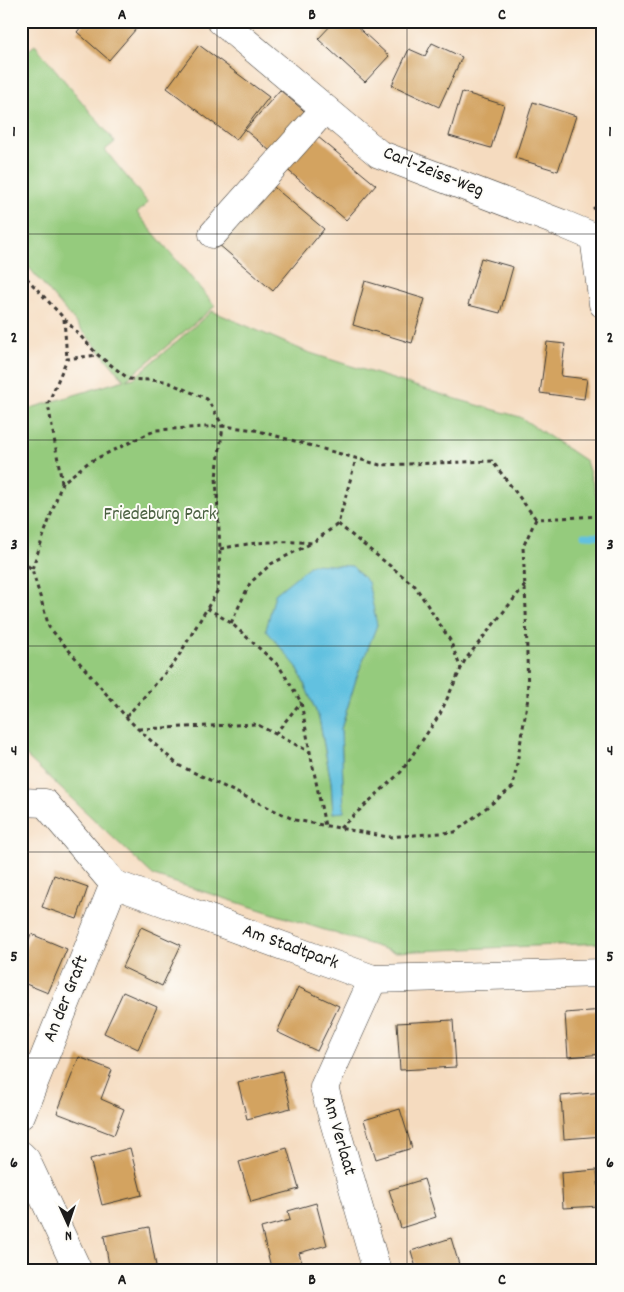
<svg xmlns="http://www.w3.org/2000/svg" width="624" height="1292" font-family="Dekko,sans-serif">
<style>
.green{fill:#95cb7d;stroke:#58744c;fill-rule:evenodd}
.water{fill:#62c1e0;stroke:#3f6e7e}
.lines{fill:none;stroke-linecap:round;stroke-linejoin:round}
.stream{stroke:#62c1e0;stroke-width:7}
.building{fill:#d3a360}
.minor-casing{stroke:#3d3934;stroke-width:29}
.path{stroke:#3d3934;stroke-width:3;stroke-dasharray:4 4;stroke-linecap:butt}
.minor{stroke:#fff;stroke-width:28}
.grid{fill:none;stroke:#1c1c1c;stroke-width:1;stroke-opacity:0.55}
.labels{text-anchor:middle;dominant-baseline:central;stroke-width:4;stroke-linejoin:round;paint-order:stroke}
.street-label{font-size:19px;fill:#1c1c1c;stroke:#fdfcf7}
.park-label{font-size:19px;fill:#4c6243;stroke:#fdfcf7}
.neatline{fill:none;stroke:#1c1c1c;stroke-width:2}
.grid-label{font-size:16px;text-anchor:middle;font-weight:bold;fill:#1c1c1c}
</style>
<rect width="100%" height="100%" fill="#fdfcf7"/>
<filter id="ink" filterUnits="userSpaceOnUse"><feTurbulence type="fractalNoise" baseFrequency=".02" numOctaves="2"/><feDisplacementMap in="SourceGraphic" scale="10" xChannelSelector="R" yChannelSelector="G"/><feConvolveMatrix kernelMatrix="1 2 1 2 8 2 1 2 1" color-interpolation-filters="sRGB"/></filter>
<filter id="wash" filterUnits="userSpaceOnUse"><feTurbulence type="fractalNoise" baseFrequency=".0096" numOctaves="4" result="noise"/><feDisplacementMap in="SourceGraphic" scale="20" xChannelSelector="R" yChannelSelector="G"/><feGaussianBlur stdDeviation="1.12" result="paint"/><feColorMatrix in="noise" values="0 0 0 0 0 0 0 0 0 0 0 0 0 0 0 0 0 1.4 0 .05"/><feComposite in="paint" operator="in"/></filter>
<g filter="url(#wash)">
<rect width="100%" height="100%" fill="#f5dbbf"/>
<!-- green -->
<path class="green" d="M35 45 115 142 105 150 148 203 137 213 215 306 126 380 134 378 212 311 307 352 456 399 520 417 586 461 603 517V943L394 952 154 876 21 751V411L124 380 21 258V56ZM377 624 357 676 341 729 344 811 333 813 331 782 319 718 297 667Z"/>
<!-- water -->
<path class="water" d="M312 564 352 566 368 582 377 625 357 676 341 729 344 812 333 813 331 782 319 718 297 667 266 630 275 594Z"/>
<g class="lines">
<!-- stream -->
<path class="stream" d="M584 535 603 536"/>
</g>
<g id="blocks">
<!-- building -->
<g class="building">
<path d="M86 21H143L109 60 77 32Z"/>
<path d="M335 21H351L389 56 365 82 318 39Z"/>
<path d="M432 43 462 57 439 107 392 85 409 49 425 56Z"/>
<path d="M199 45 269 97 236 140 167 88Z"/>
<path d="M280 90 310 116 276 156 245 130Z"/>
<path d="M462 92 504 105 491 148 449 136Z"/>
<path d="M533 102 576 116 558 171 515 158Z"/>
<path d="M312 132 376 185 346 220 283 166Z"/>
<path d="M269 183 324 229 273 291 218 244Z"/>
<path d="M481 258 513 267 500 313 468 305Z"/>
<path d="M365 281 425 299 412 343 353 325Z"/>
<path d="M547 342 565 344 561 376 587 379 584 399 540 393Z"/>
<path d="M54 875 88 887 77 919 42 907Z"/>
<path d="M141 927 181 945 162 986 122 967Z"/>
<path d="M31 934 67 949 48 993 21 982V958Z"/>
<path d="M298 987 339 1006 317 1051 277 1032Z"/>
<path d="M123 992 157 1007 138 1049 104 1033Z"/>
<path d="M603 1010V1054L568 1057 565 1013Z"/>
<path d="M21 1013 28 1015 21 1032Z"/>
<path d="M453 1020 456 1067 400 1070 397 1023Z"/>
<path d="M79 1057 112 1070 101 1099 124 1109 114 1135 57 1113Z"/>
<path d="M282 1071 291 1108 247 1119 238 1082Z"/>
<path d="M603 1092V1136L564 1139 561 1096Z"/>
<path d="M400 1109 412 1148 376 1159 364 1120Z"/>
<path d="M130 1148 142 1195 102 1205 90 1159Z"/>
<path d="M287 1148 299 1189 251 1202 239 1162Z"/>
<path d="M597 1170 600 1206 563 1208 561 1173Z"/>
<path d="M424 1179 436 1217 401 1228 389 1190Z"/>
<path d="M316 1203 327 1245 299 1253 302 1263 272 1271 261 1228 290 1220 288 1211Z"/>
<path d="M149 1227 156 1266 130 1271H110L104 1236Z"/>
<path d="M451 1238 461 1271H417L411 1251Z"/>
</g>
</g>
</g>
<g filter="url(#ink)">
<use href="#blocks" fill-opacity="0" stroke="#3d3934" stroke-width="1"/>
<g class="lines">
<!-- minor casing -->
<g class="minor-casing">
<g id="minor">
<path d="M221 21 379 154 563 224 594 237"/>
<path d="M213 234 325 109"/>
<path d="M594 237 603 304"/>
<path d="M21 802 45 803 114 884 373 979 603 973"/>
<path d="M373 979 324 1087 377 1271"/>
<path d="M21 1115 114 884"/>
<path d="M21 1155 26 1160 78 1271"/>
</g>
</g>
<!-- path -->
<g class="path">
<path d="M593 209 603 202"/>
<path d="M21 272 98 355 129 379 165 381 207 399 223 426 255 430 380 465 492 461 536 519"/>
<path d="M64 319 67 359"/>
<path d="M62 483 48 404 67 359 97 355"/>
<path d="M338 524 415 586 450 640 461 669"/>
<path d="M220 549C252 542 280 540 312 543L338 524 356 459"/>
<path d="M21 561 32 569 49 627 126 717 138 729 178 765 295 820 388 837 455 832 513 787 528 698 526 610 523 547 536 519 603 516"/>
<path d="M32 569 62 483 89 462 156 430 223 426 216 477 220 549 218 590 175 662 126 717"/>
<path d="M207 608 231 623 279 666 301 702 310 752"/>
<path d="M231 623 250 583 271 564 312 543"/>
<path d="M139 729 256 724 310 752 325 826"/>
<path d="M275 734 301 702"/>
<path d="M340 828 401 772 440 714 465 660 525 585"/>
</g>
<!-- minor -->
<use href="#minor" class="minor"/>
</g>
</g>
<!-- grid -->
<path class="grid" d="M217 21V1271M407 21V1271M21 234H603M21 440H603M21 646H603M21 852H603M21 1058H603"/>
<g class="labels">
<!-- street labels -->
<g class="street-label">
<text transform="translate(433 173) rotate(22)">Carl-Zeiss-Weg</text>
<text transform="translate(290 948) rotate(20)">Am Stadtpark</text>
<text transform="translate(67 999) rotate(-68)">An der Graft</text>
<text transform="translate(338 1136) rotate(74)">Am Verlaat</text>
</g>
<!-- park labels -->
<g class="park-label">
<text x="160" y="515">Friedeburg Park</text>
</g>
</g>
<!-- margin -->
<rect width="624" height="1292" fill="none" stroke="#fdfcf7" stroke-width="55"/>
<!-- north arrow -->
<g transform="translate(68 1224) rotate(177)" stroke="#fdfcf7" stroke-width="4" paint-order="stroke">
<path d="M0-4L9 19L0 12L-9 19Z" fill="#1c1c1c"/>
<text y="-8" font-size="14" font-weight="bold" text-anchor="middle" fill="#1c1c1c">N</text>
</g>
<rect x="28" y="28" width="568" height="1236" class="neatline"/>
<g class="grid-label">
<text x="122" y="19">A</text>
<text x="312" y="19">B</text>
<text x="502" y="19">C</text>
<text x="14" y="136">1</text>
<text x="610" y="136">1</text>
<text x="14" y="342">2</text>
<text x="610" y="342">2</text>
<text x="14" y="549">3</text>
<text x="610" y="549">3</text>
<text x="14" y="755">4</text>
<text x="610" y="755">4</text>
<text x="14" y="961">5</text>
<text x="610" y="961">5</text>
<text x="14" y="1167">6</text>
<text x="610" y="1167">6</text>
<text x="122" y="1284">A</text>
<text x="312" y="1284">B</text>
<text x="502" y="1284">C</text>
</g>
</svg>
